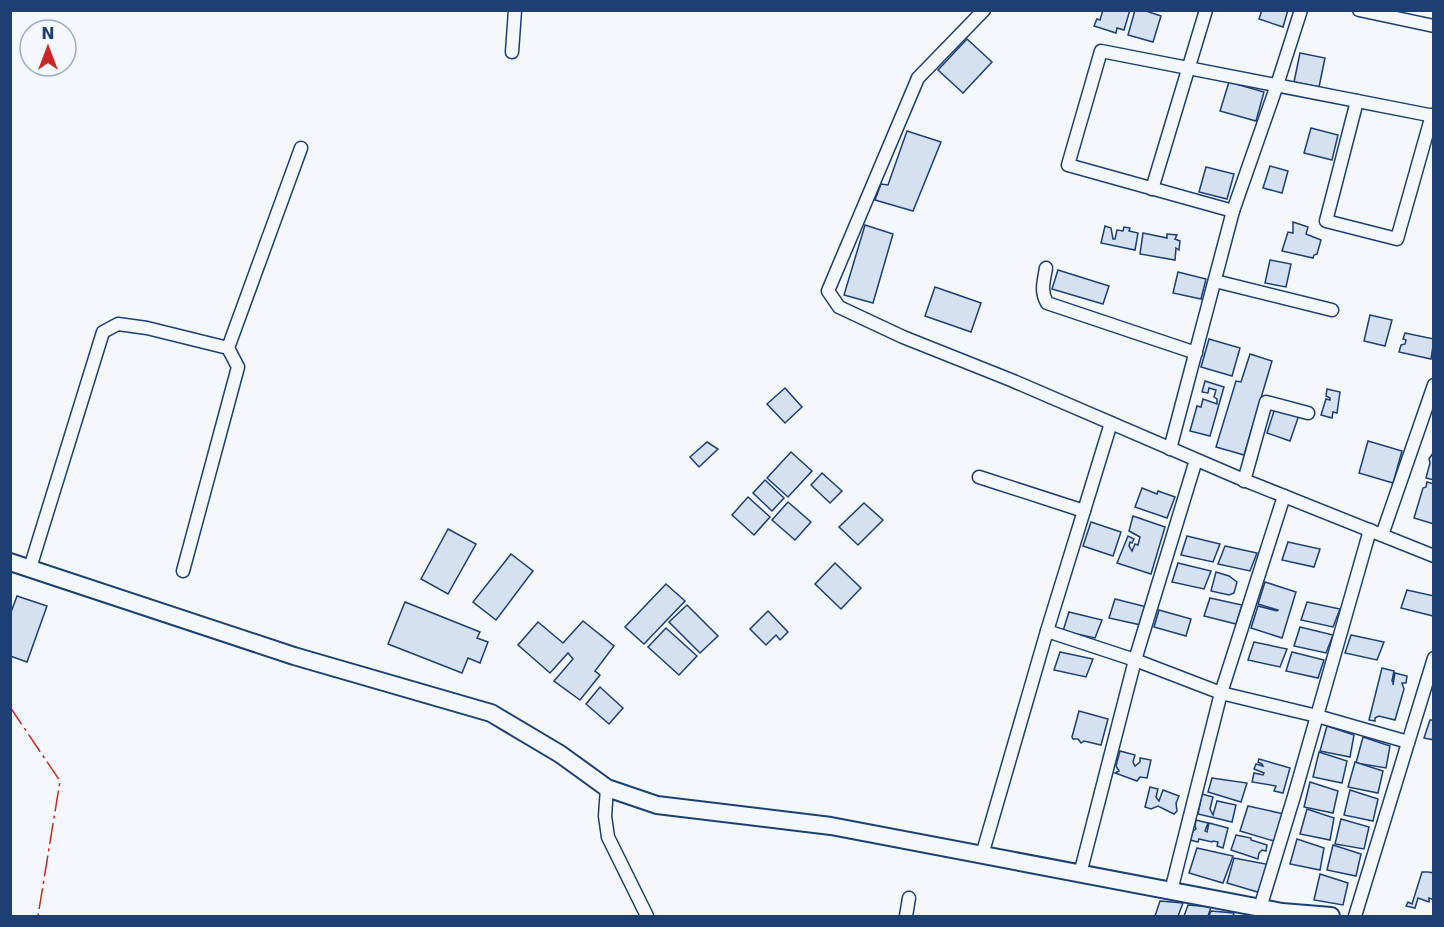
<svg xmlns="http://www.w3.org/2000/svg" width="1444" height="927" font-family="'DejaVu Sans',sans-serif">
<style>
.building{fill:#d5e0f0;stroke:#1d3f73;stroke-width:1.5}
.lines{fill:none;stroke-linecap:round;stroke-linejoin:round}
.street-casing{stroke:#1d3f73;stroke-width:15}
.secondary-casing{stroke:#1d3f73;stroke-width:20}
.street{stroke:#f4f7fb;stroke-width:12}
.secondary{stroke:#f4f7fb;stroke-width:16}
.power{stroke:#c62828;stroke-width:1.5;stroke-dasharray:21 4.5 3 4.5;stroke-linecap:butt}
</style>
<rect width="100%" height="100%" fill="#f4f7fb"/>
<!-- building -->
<g class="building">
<path d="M1103 10H1130L1124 30 1117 28 1116 33 1094 26 1097 19 1100 20Z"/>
<path d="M1135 10H1143L1161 16 1153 42 1128 35Z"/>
<path d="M1262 10H1288L1283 27 1259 19Z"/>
<path d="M967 39 992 62 963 93 938 70Z"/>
<path d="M1300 53 1325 58 1319 87 1294 82Z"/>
<path d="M1229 82 1264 92 1256 121 1220 111Z"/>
<path d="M1311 128 1338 135 1332 160 1304 153Z"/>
<path d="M907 131 941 142 913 211 875 200 881 184 888 185Z"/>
<path d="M1270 166 1288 171 1282 193 1263 188Z"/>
<path d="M1206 167 1234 174 1227 199 1199 192Z"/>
<path d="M1293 222 1308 227 1306 234 1321 240 1317 254 1314 255 1313 258 1282 251 1288 232 1293 233Z"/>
<path d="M865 225 893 234 873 303 844 295Z"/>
<path d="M1105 226 1111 228 1113 239H1115L1117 230 1123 231 1124 227 1130 228 1129 231 1138 233 1135 250 1101 243Z"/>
<path d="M1143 233 1167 238V234L1177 235 1175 239 1180 241 1179 250 1176 248 1175 260 1140 254Z"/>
<path d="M1270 260 1291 264 1286 287 1265 283Z"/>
<path d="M1058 270 1109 286 1103 304 1052 289Z"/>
<path d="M1178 272 1206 279 1201 299 1173 293Z"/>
<path d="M935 287 981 303 971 332 925 316Z"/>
<path d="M1370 315 1392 320 1385 346 1364 341Z"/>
<path d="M1405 333 1434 339 1431 359 1399 352 1401 345 1405 344 1406 340 1403 339Z"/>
<path d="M1209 339 1240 348 1232 376 1201 367Z"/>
<path d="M1250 354 1272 361 1244 455 1216 447 1236 381 1241 382Z"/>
<path d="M1205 381 1224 387 1210 436 1190 431 1197 406 1201 407 1203 399 1217 404V399L1214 397 1216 390 1209 388 1208 393 1202 392Z"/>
<path d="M785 388 802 407 785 423 767 404Z"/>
<path d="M1327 389 1340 392 1337 413 1333 412 1332 418 1321 415 1326 399 1330 400V398L1326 396Z"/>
<path d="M1275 408 1299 415 1290 441 1267 433Z"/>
<path d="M1368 441 1402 451 1393 483 1359 473Z"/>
<path d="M707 442 718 449 699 467 690 457Z"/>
<path d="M791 452 812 471 788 497 767 478Z"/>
<path d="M1433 453 1434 454V480L1426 478 1430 463 1429 459Z"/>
<path d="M822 473 842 491 830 503 811 485Z"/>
<path d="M765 480 784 498 772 511 753 493Z"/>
<path d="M1427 482 1434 484V524L1414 518 1423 488 1426 487Z"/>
<path d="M1142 488 1157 494 1158 491 1175 497 1167 518 1135 507Z"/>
<path d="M748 497 770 517 754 535 732 515Z"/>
<path d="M788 502 811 522 795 540 772 520Z"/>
<path d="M864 503 883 520 858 545 839 527Z"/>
<path d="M1133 516 1165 527 1151 574 1117 563 1128 536 1134 539 1132 543 1130 542 1129 546 1132 551 1135 544 1138 545 1140 537 1129 531Z"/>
<path d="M1091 522 1121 532 1113 556 1083 546Z"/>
<path d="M448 529 476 544 448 594 421 579Z"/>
<path d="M1187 536 1220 544 1213 562 1181 555Z"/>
<path d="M1288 542 1320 549 1314 567 1282 560Z"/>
<path d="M1225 546 1257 553 1250 571 1218 564Z"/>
<path d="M511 554 533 571 496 620 473 602Z"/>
<path d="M835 563 861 588 841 609 815 584Z"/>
<path d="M1178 563 1211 571 1204 589 1172 582Z"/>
<path d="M1216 572 1229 576 1237 582 1234 593 1229 595 1211 591Z"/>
<path d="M1265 582 1296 592 1282 638 1251 628 1258 606 1277 611 1278 610 1258 604Z"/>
<path d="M666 584 685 601 644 644 625 627Z"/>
<path d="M1407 590 1434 596 1433 616 1401 608Z"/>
<path d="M17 596 47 606 27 662 10 656V615Z"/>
<path d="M1210 598 1242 605 1236 624 1204 616Z"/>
<path d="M1115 599 1147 607 1141 625 1109 618Z"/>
<path d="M405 602 480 632 477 638 488 642 480 663 468 658 462 673 388 644Z"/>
<path d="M1307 602 1340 609 1333 627 1301 620Z"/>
<path d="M687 605 718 636 700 653 669 622Z"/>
<path d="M1159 610 1191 619 1186 636 1154 627Z"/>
<path d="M768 611 788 632 780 640 776 635 766 645 750 629Z"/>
<path d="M1069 612 1102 620 1095 638 1063 631Z"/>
<path d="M583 621 614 646 595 671 600 675 580 700 554 681 573 659 568 653 550 673 518 645 538 622 563 643Z"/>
<path d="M1300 627 1333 635 1326 653 1294 646Z"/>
<path d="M666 628 697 656 679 675 648 647Z"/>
<path d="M1351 635 1384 642 1377 660 1345 653Z"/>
<path d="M1254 642 1287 649 1280 667 1248 660Z"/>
<path d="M1060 652 1093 659 1086 677 1054 670Z"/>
<path d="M1292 652 1324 660 1318 678 1286 671Z"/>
<path d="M1382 668 1394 671 1392 681H1393V685L1395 673 1407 676 1406 683H1402L1404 689 1395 720 1379 716 1375 718V721L1369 720Z"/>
<path d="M600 687 623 708 609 724 586 704Z"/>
<path d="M1079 711 1108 719 1101 745 1084 741 1081 743 1078 739H1073L1072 737Z"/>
<path d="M1430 720H1434V740L1424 738Z"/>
<path d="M1327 726 1354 735 1350 757 1320 751Z"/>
<path d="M1363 737 1390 746 1386 768 1356 763Z"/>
<path d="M1120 751 1135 755 1133 762 1135 766 1140 762V758L1151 760 1147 778 1140 777 1137 781 1115 773 1119 771 1116 766Z"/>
<path d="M1319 752 1347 761 1342 783 1313 777Z"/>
<path d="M1259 759 1290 768 1283 793 1274 791 1276 786 1252 782 1254 773 1263 775 1264 773 1254 769 1256 764 1263 766 1262 764 1258 762Z"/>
<path d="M1355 762 1383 771 1378 793 1348 787Z"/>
<path d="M1212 778 1247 783 1241 802 1208 792Z"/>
<path d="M1310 782 1338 791 1333 813 1304 807Z"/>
<path d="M1150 787 1158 789 1156 797 1159 801 1163 790 1179 796 1176 803 1177 811 1174 814 1158 806 1151 809 1145 807Z"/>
<path d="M1350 790 1378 799 1373 821 1344 815Z"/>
<path d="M1202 794 1213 797 1210 809 1213 815 1217 801 1236 805 1232 822 1198 814Z"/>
<path d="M1248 806 1284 814 1274 841 1240 831Z"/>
<path d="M1307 809 1334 818 1330 840 1300 834Z"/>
<path d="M1341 819 1369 827 1364 849 1335 844Z"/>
<path d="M1196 820 1208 823 1205 831 1207 832 1209 823 1228 828 1223 848 1217 846 1218 842 1213 841 1212 842 1199 839 1198 842 1190 840 1193 831 1196 829 1195 826Z"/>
<path d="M1236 835 1251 838V840L1267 845 1266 851 1262 850 1259 853 1258 859 1231 850Z"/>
<path d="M1297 839 1324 848 1320 870 1290 864Z"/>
<path d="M1333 845 1361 854 1356 876 1327 870Z"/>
<path d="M1197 848 1233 856 1223 883 1189 873Z"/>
<path d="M1234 858 1271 865 1261 893 1227 883Z"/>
<path d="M1422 872H1428L1434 873V900L1429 898V902L1418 898 1415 908 1406 906 1408 902 1412 904Z"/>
<path d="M1320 874 1348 883 1343 905 1314 900Z"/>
<path d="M1160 901 1183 903 1178 916H1155Z"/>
<path d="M1188 905 1211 907 1208 916H1184Z"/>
<path d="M1211 911 1234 913 1233 916H1209Z"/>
</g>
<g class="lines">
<!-- street casing -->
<g class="street-casing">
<g id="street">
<path d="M984 10 918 78 828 291 839 307 903 337 1011 380 1239 478 1434 556"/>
<path d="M1359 10 1434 26"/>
<path d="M512 52 515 10"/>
<path d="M1357 101 1326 221 1397 239 1432 115"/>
<path d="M1152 189 1206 10"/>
<path d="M1233 211 1068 165 1101 51 1434 116"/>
<path d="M1046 268C1044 281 1040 291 1047 303L1196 353"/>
<path d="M1215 281 1332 310"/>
<path d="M1170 449 1233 211 1277 85 1301 10"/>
<path d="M979 477 1084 511"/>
<path d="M1244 481 1266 402 1308 413"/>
<path d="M1382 535 1434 385"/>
<path d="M30 568 103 332 118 324 147 328 228 348 301 148"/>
<path d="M183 571 238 367 228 348"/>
<path d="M1047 631 1135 660 1221 693 1317 716 1408 742"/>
<path d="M607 788 605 816 608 837 647 916"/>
<path d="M982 855 1047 631 1111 423"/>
<path d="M1080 874 1135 660 1196 460"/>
<path d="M1171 891 1221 693 1284 496"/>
<path d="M1260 908 1295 793 1370 530"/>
<path d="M906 916 909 898"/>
<path d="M1355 916 1434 658"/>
</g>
</g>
<!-- secondary casing -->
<g class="secondary-casing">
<path id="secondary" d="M10 562 294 656 491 713 560 754 607 788 657 805 831 826 1282 912 1331 916"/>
</g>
<!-- street -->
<use href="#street" class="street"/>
<!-- secondary -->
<use href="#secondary" class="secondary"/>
<!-- power -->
<path class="power" d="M10 707 60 781 38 916"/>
</g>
<!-- border -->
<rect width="1444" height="927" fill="none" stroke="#1d3f73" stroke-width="24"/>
<!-- north arrow -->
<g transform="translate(48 48)"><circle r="28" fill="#f4f7fb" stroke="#9eadc5" stroke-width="1.5"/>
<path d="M0-4.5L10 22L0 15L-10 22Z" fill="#c62828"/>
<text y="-9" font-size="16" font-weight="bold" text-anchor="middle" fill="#1d3f73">N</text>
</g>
</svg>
